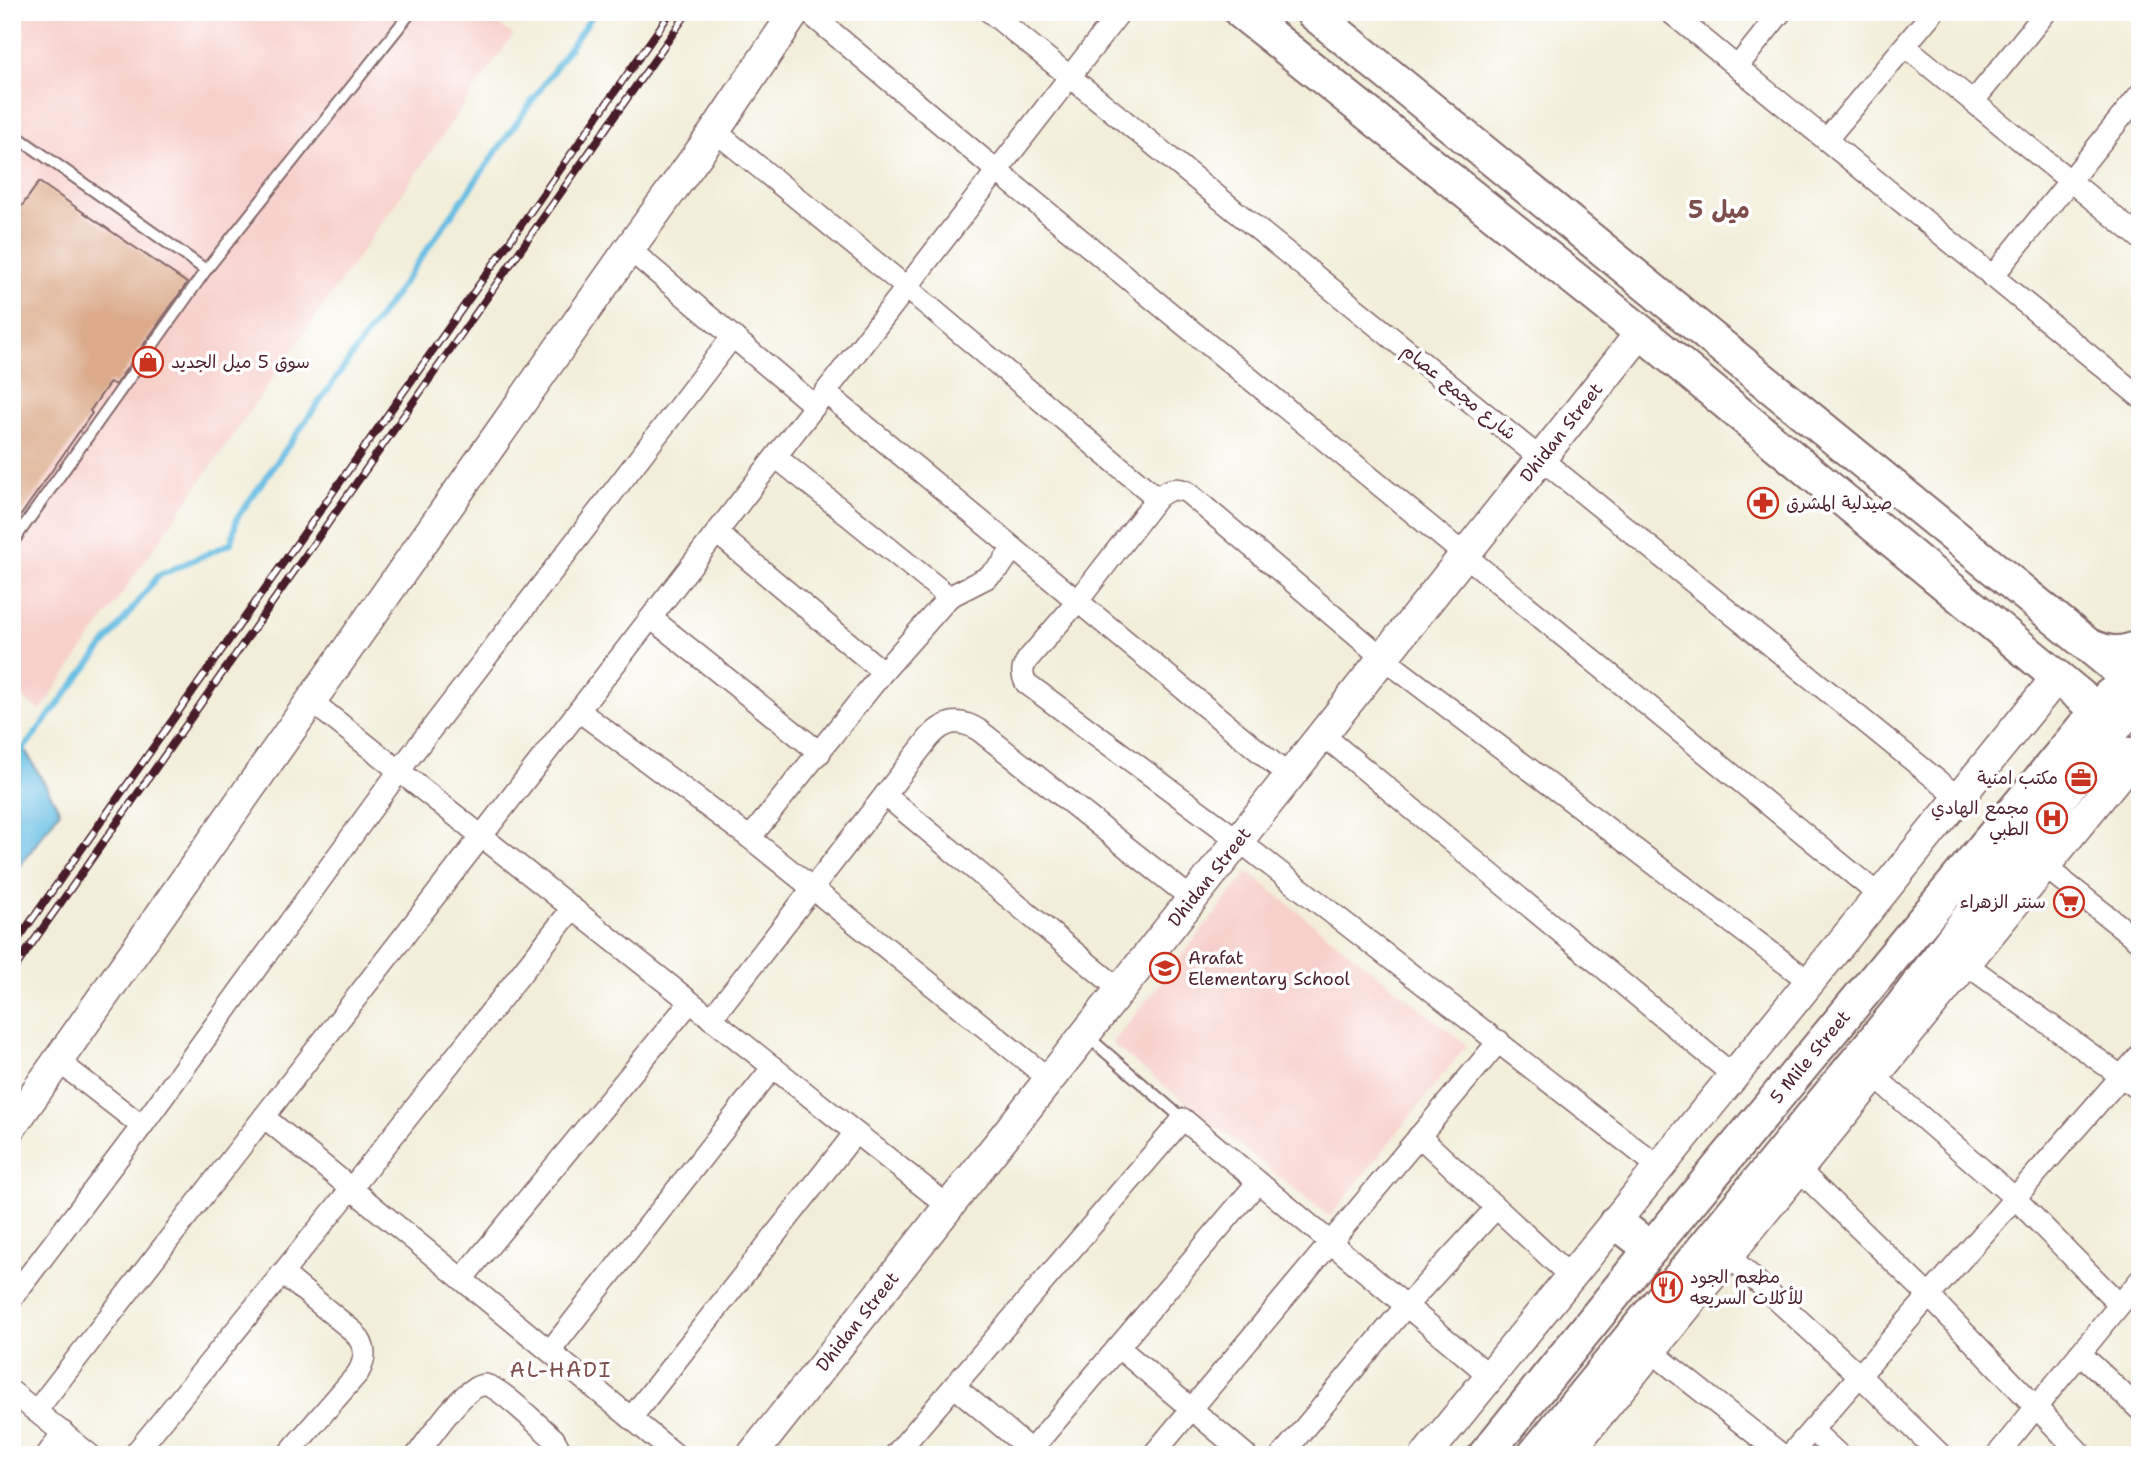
<svg xmlns="http://www.w3.org/2000/svg" width="2152" height="1467" font-family="'Shantell Sans','Playpen Sans Arabic',sans-serif">
<style>
.built{fill:#f7d0cb}
.water{fill:#66bde3;stroke:#586e87;stroke-width:2}
.lines{fill:none;stroke-linecap:round;stroke-linejoin:round}
.stream{stroke:#66bde3;stroke-width:6}
.building{fill:#dbab8b}
.lane-casing{stroke:#856768;stroke-width:14}
.street-casing{stroke:#856768;stroke-width:24}
.secondary-casing{stroke:#856768;stroke-width:33}
.primary-casing{stroke:#856768;stroke-width:37}
.lane{stroke:#fff;stroke-width:10}
.street{stroke:#fff;stroke-width:21}
.secondary{stroke:#fff;stroke-width:30}
.primary{stroke:#fff;stroke-width:33}
.rail-casing{stroke:#4a1f2b;stroke-width:8}
.rail{stroke:#fff;stroke-width:5;stroke-dasharray:16;stroke-linecap:butt}
.labels{text-anchor:middle;dominant-baseline:central;stroke-width:7;stroke-linejoin:round;paint-order:stroke}
.poi-label{font-size:18px;fill:#4a1f2b;stroke:#fff;text-anchor:start}
.street-label{font-size:18px;fill:#4a1f2b;stroke:#fff}
.quarter-label{font-size:21px;letter-spacing:2px;fill:#7d504d;stroke:#fff}
.district-label{font-size:24px;font-weight:bold;fill:#7d504d;stroke:#fff}
</style>
<rect width="100%" height="100%" fill="#fff"/>
<filter id="ink" filterUnits="userSpaceOnUse"><feTurbulence type="fractalNoise" baseFrequency=".0143" numOctaves="2"/><feDisplacementMap in="SourceGraphic" scale="14" xChannelSelector="R" yChannelSelector="G"/><feConvolveMatrix kernelMatrix="1 2 1 2 8 2 1 2 1" color-interpolation-filters="sRGB"/></filter>
<filter id="wash" filterUnits="userSpaceOnUse"><feTurbulence type="fractalNoise" baseFrequency=".00686" numOctaves="4" result="noise"/><feDisplacementMap in="SourceGraphic" scale="28" xChannelSelector="R" yChannelSelector="G"/><feGaussianBlur stdDeviation="1.57" result="paint"/><feColorMatrix in="noise" values="0 0 0 0 0 0 0 0 0 0 0 0 0 0 0 0 0 1.4 0 .05"/><feComposite in="paint" operator="in"/></filter>
<g filter="url(#wash)">
<rect width="100%" height="100%" fill="#f2eed9"/>
<!-- built -->
<g class="built">
<path d="M12 12H482L513 35 40 711 12 690Z"/>
<path d="M1248 872 1467 1045 1330 1217 1112 1044Z"/>
</g>
<!-- water -->
<path class="water" d="M12 741 24 748 60 811 12 877Z"/>
<g class="lines">
<!-- stream -->
<path class="stream" d="M24 748 158 576 231 543 237 518 595 12"/>
</g>
<g id="blocks">
<!-- building -->
<path class="building" d="M39 182 187 283 115 385 110 382 90 411 92 413 12 528V220Z"/>
</g>
</g>
<g filter="url(#ink)">
<use href="#blocks" fill-opacity="0" stroke="#856768" stroke-width="2"/>
<g class="lines">
<!-- lane casing -->
<g class="lane-casing">
<g id="lane">
<path d="M12 133 206 270 12 543"/>
<path d="M206 270 411 12"/>
<path d="M1087 1036 1183 1119"/>
</g>
</g>
<!-- street casing -->
<g class="street-casing">
<g id="street">
<path d="M808 12 997 171 1880 896"/>
<path d="M990 12 1959 798"/>
<path d="M1670 12 2140 397"/>
<path d="M1905 46 2140 238"/>
<path d="M1737 67 1781 12"/>
<path d="M1973 102 2046 12"/>
<path d="M715 131 907 288 1157 498"/>
<path d="M1826 140 1933 12"/>
<path d="M629 249 815 406"/>
<path d="M1992 277 2140 94"/>
<path d="M826 393 1289 776"/>
<path d="M776 457 949 597"/>
<path d="M717 533 883 672"/>
<path d="M651 618 820 753"/>
<path d="M311 701 948 1206"/>
<path d="M579 711 750 838 1049 1079"/>
<path d="M1322 734 1734 1076"/>
<path d="M885 795 1120 990"/>
<path d="M750 838 883 672 949 597 986 578 1000 567 1013 548"/>
<path d="M2044 866 2140 942"/>
<path d="M1966 964 2140 1090"/>
<path d="M711 1019 929 738C945 720 961 718 980 731L1192 899"/>
<path d="M58 1061 142 1126"/>
<path d="M1874 1076 2015 1198 2119 1304"/>
<path d="M264 1117 676 1455"/>
<path d="M1419 1136 1571 1277"/>
<path d="M1660 1168 1238 840 1026 683C1021 673 1022 668 1028 659L1077 602 1157 498C1166 490 1175 486 1187 492L1383 658 1810 982"/>
<path d="M1798 1169 1929 1296 2082 1455"/>
<path d="M1728 1255 1859 1375 1941 1455"/>
<path d="M282 1273 354 1332C366 1346 367 1357 358 1373L287 1455"/>
<path d="M462 1279 690 1002"/>
<path d="M12 1298 142 1126 399 771 733 336"/>
<path d="M1118 1347 1246 1455"/>
<path d="M550 1351 773 1067"/>
<path d="M1651 1351 1782 1455"/>
<path d="M2080 1353 2140 1410"/>
<path d="M954 1386 1036 1455"/>
<path d="M12 1392 90 1455"/>
<path d="M36 1411 1120 12"/>
<path d="M631 1418 855 1133"/>
<path d="M1812 1430 1839 1455"/>
<path d="M1031 1450 1258 1182"/>
<path d="M47 1455 63 1432"/>
<path d="M134 1455 351 1189 572 909"/>
<path d="M417 1455C429 1439 465 1384 485 1385 499 1386 541 1428 554 1439L560 1450 559 1455"/>
<path d="M895 1455 1183 1119 1490 1376"/>
<path d="M1153 1455 1499 1041"/>
<path d="M1282 1455 1406 1306 1496 1208"/>
<path d="M1790 1455 2140 1055"/>
<path d="M1997 1455 2140 1280"/>
</g>
</g>
<!-- secondary casing -->
<g class="secondary-casing">
<g id="secondary">
<path d="M12 1126 629 249 715 131 795 12"/>
<path id="s1" d="M752 1455 1641 332"/>
<path d="M1426 1455 2057 677"/>
<path d="M1566 1455 2135 755"/>
</g>
</g>
<!-- primary casing -->
<g class="primary-casing">
<g id="primary">
<path d="M1241 12 1641 332 2097 710"/>
<path d="M1312 12 2127 677"/>
<path d="M2090 646C2108 654 2121 655 2140 647"/>
<path d="M2083 767C2102 755 2118 751 2140 756"/>
<path d="M1616 1222 1651 1249"/>
<path id="s2" d="M1485 1455 1651 1249 2110 695"/>
<path d="M1534 1455 1902 1006 2083 767 2140 696"/>
</g>
</g>
<!-- lane -->
<use href="#lane" class="lane"/>
<!-- street -->
<use href="#street" class="street"/>
<!-- secondary -->
<use href="#secondary" class="secondary"/>
<!-- primary -->
<use href="#primary" class="primary"/>
<!-- rail casing -->
<g class="rail-casing">
<g id="rail">
<path d="M12 948 671 12"/>
<path d="M12 972 688 12"/>
</g>
</g>
<!-- rail -->
<use href="#rail" class="rail"/>
</g>
</g>
<!-- icons -->
<defs>
<g id="shop-ring" transform="scale(1.575)"><circle r="9.5" fill="#fff" stroke="#c8321e" stroke-width="1.5"/><path d="M-5-2.5h2.3a2.7 3.5 0 0 1 5.4 0H5L5.5 6h-11ZM-1.5-2.5h3a1.5 2.3 0 0 0-3 0Z" fill="#c8321e"/></g>
<g id="pharmacy-ring" transform="scale(1.575)"><circle r="9.5" fill="#fff" stroke="#c8321e" stroke-width="1.5"/><path d="M-2-6h4v4h4v4h-4v4h-4v-4h-4v-4h4Z" fill="#c8321e"/></g>
<g id="office-ring" transform="scale(1.575)"><circle r="9.5" fill="#fff" stroke="#c8321e" stroke-width="1.5"/><path d="M-6-3h4V-5.5h4V-3h4V5H-6ZM-1-4.5V-3h2v-1.5ZM-6 0V1H6V0Z" fill="#c8321e"/></g>
<g id="hospital-ring" transform="scale(1.575)"><circle r="9.5" fill="#fff" stroke="#c8321e" stroke-width="1.5"/><path d="M-5-5h3v3.5h4V-5h3V5h-3V1.5h-4V5h-3Z" fill="#c8321e"/></g>
<g id="supermarket-ring" transform="scale(1.575)"><circle r="9.5" fill="#fff" stroke="#c8321e" stroke-width="1.5"/><path d="M-6-5.5h2.5l.6 2H6L4.5 2H-2.5L-4.4-4H-6ZM-1.5 3.2a1.3 1.3 0 1 0 .1 0ZM3 3.2a1.3 1.3 0 1 0 .1 0Z" fill="#c8321e"/></g>
<g id="school-ring" transform="scale(1.575)"><circle r="9.5" fill="#fff" stroke="#c8321e" stroke-width="1.5"/><path d="M0-5L7-2L0 1L-7-2ZM-4 1L0 2.5L4 1V4Q0 6-4 4Z" fill="#c8321e"/></g>
<g id="restaurant-ring" transform="scale(1.575)"><circle r="9.5" fill="#fff" stroke="#c8321e" stroke-width="1.5"/><path d="M-5-6h1v4h1v-4h1v4h1v-4h1v5L-1.5 .5V6h-2V.5L-5-1ZM5-6V6H3V1.5H1.5Q1.5-4 5-6Z" fill="#c8321e"/></g>
</defs>
<g fill-rule="evenodd">
<use href="#shop-ring" x="148" y="362"/>
<use href="#pharmacy-ring" x="1763" y="503"/>
<use href="#office-ring" x="2081" y="778"/>
<use href="#hospital-ring" x="2052" y="818"/>
<use href="#supermarket-ring" x="2069" y="902"/>
<use href="#school-ring" x="1165" y="968"/>
<use href="#restaurant-ring" x="1667" y="1287"/>
</g>
<g class="labels">
<!-- poi labels -->
<g class="poi-label">
<text x="171" y="362">سوق 5 ميل الجديد</text>
<text x="1786" y="503">صيدلية المشرق</text>
<text x="2058" y="778" text-anchor="end">مكتب امنية</text>
<text x="2029" y="808" text-anchor="end">مجمع الهادي<tspan x="2029" dy="21">الطبي</tspan></text>
<text x="2046" y="902" text-anchor="end">سنتر الزهراء</text>
<text x="1188" y="958">Arafat<tspan x="1188" dy="21">Elementary School</tspan></text>
<text x="1690" y="1277">مطعم الجود<tspan x="1690" dy="21">للأكلات السريعه</tspan></text>
</g>
<!-- street labels -->
<g class="street-label">
<text transform="translate(1459 392) rotate(39)">شارع مجمع عصام</text>
<text stroke="none"><textPath href="#s1" startOffset="1304">Dhidan Street</textPath></text>
<text stroke="none"><textPath href="#s1" startOffset="737">Dhidan Street</textPath></text>
<text stroke="none"><textPath href="#s2" startOffset="514">5 Mile Street</textPath></text>
<text stroke="none"><textPath href="#s1" startOffset="170">Dhidan Street</textPath></text>
</g>
<!-- quarter labels -->
<g class="quarter-label">
<text x="561" y="1370">AL-HADI</text>
</g>
<!-- district labels -->
<g class="district-label">
<text x="1719" y="210">5 ميل</text>
</g>
</g>
<!-- margin -->
<rect width="2152" height="1467" fill="none" stroke="#fff" stroke-width="42"/>
</svg>
